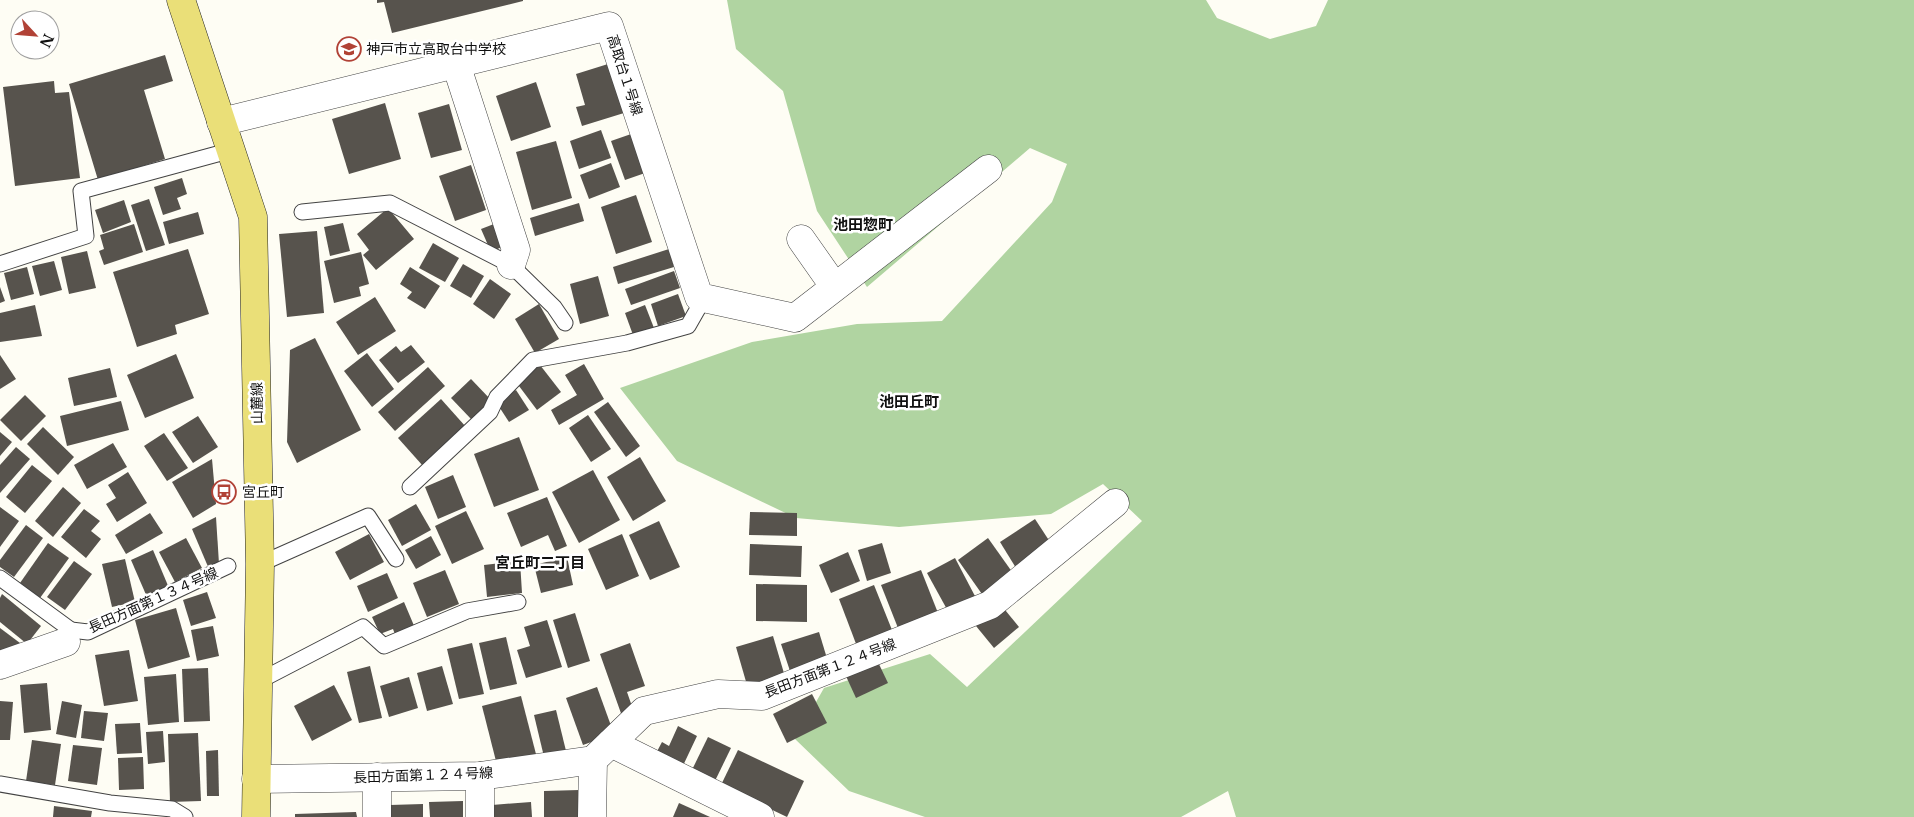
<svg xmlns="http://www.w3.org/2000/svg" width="1914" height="817" font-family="'Libre Baskerville','Noto Sans JP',serif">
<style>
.forest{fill:#b0d4a1}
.building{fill:#57534d}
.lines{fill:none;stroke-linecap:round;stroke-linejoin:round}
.service-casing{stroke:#434343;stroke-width:17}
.minor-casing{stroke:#434343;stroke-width:29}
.primary-casing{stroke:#212121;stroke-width:29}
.service{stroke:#fff;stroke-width:15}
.minor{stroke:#fff;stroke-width:28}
.primary{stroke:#eadf78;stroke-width:28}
.labels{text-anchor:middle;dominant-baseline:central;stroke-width:5;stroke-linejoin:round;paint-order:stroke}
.poi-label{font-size:14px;fill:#101010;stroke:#fff;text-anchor:start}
.street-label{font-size:14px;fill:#101010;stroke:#fff}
.neighbourhood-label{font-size:15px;font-weight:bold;fill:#101010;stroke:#fff}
</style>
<rect width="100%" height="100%" fill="#fefdf4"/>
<!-- forest -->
<path class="forest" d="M727 0H1206L1217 18 1270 39 1316 26 1328 0H1914V817H1236L1228 791 1181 817H925L849 791 795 739 824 688 930 654 967 687 1142 521 1103 484 1051 514 899 527 796 518 677 461 620 388 752 342 857 324 942 321 1052 202 1067 164 1030 148 867 287 817 211 783 91 736 49Z"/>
<!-- building -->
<g class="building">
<path d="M377 0H523V1L392 33 384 2 377 3Z"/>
<path d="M165 55 173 81 144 90 165 159 98 180 69 84Z"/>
<path d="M608 64 624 113 582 126 576 107 585 105 576 74Z"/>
<path d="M54 81 55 93 69 92 80 178 15 186 3 87Z"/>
<path d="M536 82 551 127 511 141 496 96Z"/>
<path d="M385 103 401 159 349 174 332 119Z"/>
<path d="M449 104 462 150 431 158 418 113Z"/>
<path d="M601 130 611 158 579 169 570 141Z"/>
<path d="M634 133 648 172 625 180 611 141Z"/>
<path d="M556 141 572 198 532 210 516 152Z"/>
<path d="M611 163 620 187 589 199 580 175Z"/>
<path d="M471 165 486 210 455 221 439 176Z"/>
<path d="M182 178 187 194 177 198 181 209 163 215 154 187Z"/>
<path d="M636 195 652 242 616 254 601 207Z"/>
<path d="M149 199 165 245 146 251 131 205Z"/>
<path d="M124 200 131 222 103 233 95 210Z"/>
<path d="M579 203 584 221 535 236 530 218Z"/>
<path d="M388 208 414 239 376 270 363 255 369 250 357 234Z"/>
<path d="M198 212 204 234 169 244 163 222Z"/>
<path d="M343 223 350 251 330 256 324 227Z"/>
<path d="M134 224 143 252 104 265 99 251 104 249 100 235Z"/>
<path d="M494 224 504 246 491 252 481 229Z"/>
<path d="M317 231 324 313 287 317 279 234Z"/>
<path d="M433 243 459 258 445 282 419 268Z"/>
<path d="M188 249 209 314 175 325 177 334 137 347 113 272Z"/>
<path d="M669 249 674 267 618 284 613 267Z"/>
<path d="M87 251 96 288 69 294 61 257Z"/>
<path d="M361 252 369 284 359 287 361 296 334 303 324 261Z"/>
<path d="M54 261 62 290 40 296 32 266Z"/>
<path d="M463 264 484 276 471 298 450 286Z"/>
<path d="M27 267 34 294 11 300 4 273Z"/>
<path d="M410 267 440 286 425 309 407 298 412 292 400 284Z"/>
<path d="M674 271 680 288 631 305 625 289Z"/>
<path d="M598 276 609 316 580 324 570 284Z"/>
<path d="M490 279 511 294 494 319 473 304Z"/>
<path d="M0 287 5 301 0 303Z"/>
<path d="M678 294 686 316 658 326 651 304Z"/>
<path d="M375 297 396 331 358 355 336 322Z"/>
<path d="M539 304 559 339 535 353 515 319Z"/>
<path d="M35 305 42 336 0 342V313Z"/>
<path d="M645 305 654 328 633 335 625 313Z"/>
<path d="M315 338 361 430 297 463 287 442 290 350Z"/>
<path d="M411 345 425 362 398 383 379 360 396 346 401 352Z"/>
<path d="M367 353 394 389 372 407 344 371Z"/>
<path d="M176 354 194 398 145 418 127 375Z"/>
<path d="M0 355 16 379 0 389Z"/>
<path d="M584 364 604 399 559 425 551 410 577 395 565 375Z"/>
<path d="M540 365 561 392 537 410 516 382Z"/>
<path d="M428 367 445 386 395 431 378 412Z"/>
<path d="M110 368 117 397 74 406 68 378Z"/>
<path d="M471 379 492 401 472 420 451 398Z"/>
<path d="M516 390 529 410 509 422 496 402Z"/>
<path d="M25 395 46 416 21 441 0 420Z"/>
<path d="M441 399 466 427 423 466 398 438Z"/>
<path d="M121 401 129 430 67 446 60 416Z"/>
<path d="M608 402 640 446 626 457 594 412Z"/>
<path d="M588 415 611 449 591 462 569 428Z"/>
<path d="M198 416 218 447 193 463 172 432Z"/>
<path d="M43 427 74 457 58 475 27 444Z"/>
<path d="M0 432 12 442 0 456Z"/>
<path d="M164 433 188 468 167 481 144 446Z"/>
<path d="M519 437 539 490 494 507 474 454Z"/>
<path d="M113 443 127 467 87 489 74 465Z"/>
<path d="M16 447 30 459 0 493V465Z"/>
<path d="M640 457 666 501 633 521 607 477Z"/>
<path d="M212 459 216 504 193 518 172 482Z"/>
<path d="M32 465 52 481 25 513 6 497Z"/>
<path d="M593 470 620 520 579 543 552 492Z"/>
<path d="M128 472 147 503 117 522 106 504 116 498 108 485Z"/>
<path d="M453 475 466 507 438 519 425 487Z"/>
<path d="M63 487 81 503 53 537 35 521Z"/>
<path d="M547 497 567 546 555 551 548 535 521 547 507 513Z"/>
<path d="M416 504 431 530 402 546 388 520Z"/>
<path d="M0 507 19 521 0 547Z"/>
<path d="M84 509 100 521 91 531 101 539 86 558 61 537Z"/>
<path d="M466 511 484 549 452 564 435 526Z"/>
<path d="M750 512 797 513V536L749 535Z"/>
<path d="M150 513 163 533 126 554 115 535Z"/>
<path d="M216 517 219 564 209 569 192 529Z"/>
<path d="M1035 519 1052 545 1016 568 1000 542Z"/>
<path d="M659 521 680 567 650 580 629 535Z"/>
<path d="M26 525 43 538 14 577 0 567V560Z"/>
<path d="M369 534 384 562 350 580 335 552Z"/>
<path d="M622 534 639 576 606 590 588 549Z"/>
<path d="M431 536 441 555 416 569 405 550Z"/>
<path d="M186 538 202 568 175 582 159 552Z"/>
<path d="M988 538 1015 576 984 597 958 560Z"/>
<path d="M48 543 69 558 40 598 20 583Z"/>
<path d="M882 543 891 573 867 581 858 550Z"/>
<path d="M750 544 802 546 801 577 749 575Z"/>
<path d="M153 550 169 588 147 597 131 560Z"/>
<path d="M848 552 860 581 831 593 819 565Z"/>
<path d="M567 557 573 585 541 593 534 565Z"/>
<path d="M955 558 976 598 949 613 927 573Z"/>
<path d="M125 559 135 602 112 607 102 564Z"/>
<path d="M74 561 92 574 65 610 47 597Z"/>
<path d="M520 561 522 593 487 597 484 565Z"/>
<path d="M445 570 459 604 427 617 413 583Z"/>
<path d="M921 570 938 613 898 628 881 585Z"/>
<path d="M387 573 398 598 368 612 357 586Z"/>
<path d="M756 584 807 585V622L756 621Z"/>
<path d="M874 585 894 635 858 649 839 599Z"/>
<path d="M207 592 216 618 191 626 183 600Z"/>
<path d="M2 594 41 626 27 644 0 622V598Z"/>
<path d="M404 602 415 628 396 637 393 629 380 634 372 617Z"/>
<path d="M1001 605 1019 627 994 648 976 626Z"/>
<path d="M176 608 190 657 148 669 135 620Z"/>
<path d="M575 613 590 661 568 668 553 620Z"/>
<path d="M547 620 562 667 526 678 517 650 530 646 524 627Z"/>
<path d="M213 626 219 656 197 661 191 630Z"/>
<path d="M0 628 20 643 7 659 0 653Z"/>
<path d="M819 632 829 665 792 677 781 644Z"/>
<path d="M773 636 786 680 749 692 736 647Z"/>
<path d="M506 637 517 684 490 690 479 643Z"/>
<path d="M472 643 484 694 459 699 447 649Z"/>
<path d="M630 643 645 686 627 692 635 715 623 719 600 654Z"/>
<path d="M129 650 138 701 104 706 95 655Z"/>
<path d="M877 660 888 683 856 698 845 674Z"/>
<path d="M370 666 382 718 359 723 347 672Z"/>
<path d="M442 666 453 704 427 711 417 673Z"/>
<path d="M208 668 210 721 184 722 182 669Z"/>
<path d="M176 674 179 722 148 725 144 677Z"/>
<path d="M409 677 418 708 389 717 380 686Z"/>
<path d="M47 683 51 730 24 733 20 685Z"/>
<path d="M334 685 352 720 312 741 294 706Z"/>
<path d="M597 687 614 734 583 745 566 698Z"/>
<path d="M812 694 827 723 787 743 773 714Z"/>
<path d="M521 696 537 758 498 769 482 706Z"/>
<path d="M0 701 13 702 10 740H0Z"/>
<path d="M62 701 82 705 76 738 56 734Z"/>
<path d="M556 710 567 755 545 761 534 715Z"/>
<path d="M84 711 108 713 104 741 81 738Z"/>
<path d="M140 723 142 753 117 754 115 724Z"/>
<path d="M678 726 697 736 680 772 653 759 662 742 669 746Z"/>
<path d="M163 731 165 762 148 764 146 732Z"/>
<path d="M198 733 201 801 170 802 168 734Z"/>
<path d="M708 737 731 748 713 785 690 774Z"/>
<path d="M32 740 61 744 55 785 26 781Z"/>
<path d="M73 745 102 748 97 785 68 781Z"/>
<path d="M218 750 219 796H207L206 751Z"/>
<path d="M738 750 804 781 787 817 721 785Z"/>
<path d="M143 757 144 789 119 790 118 758Z"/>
<path d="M579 790 580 817H544V791Z"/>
<path d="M463 801V817H430L429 802Z"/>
<path d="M531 802 532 817H493L492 805Z"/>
<path d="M679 803 710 817H673Z"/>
<path d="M423 804V817H391L390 805Z"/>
<path d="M54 806 92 811 91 817H53Z"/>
<path d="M356 812 357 817H295V814Z"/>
</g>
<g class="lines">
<!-- service casing -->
<g class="service-casing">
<g id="service">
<path d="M302 212 390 203 511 265 554 307 565 323"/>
<path d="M0 264 86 236 81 191 232 150"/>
<path d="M410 487 490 412 497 397 533 360 627 343 688 326 704 298"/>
<path d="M260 564 368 516 396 559"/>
<path d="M0 578 71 630"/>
<path d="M66 642 71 630 88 632 228 566"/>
<path d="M259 681 363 627 384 646 467 611 518 602"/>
<path d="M0 784 110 803 172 809 185 817"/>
</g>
</g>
<!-- minor casing -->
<g class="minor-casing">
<g id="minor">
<path d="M456 64 516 250 511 265"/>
<path d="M221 122 609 26 699 297 795 318 988 169"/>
<path d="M801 239 834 286"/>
<path d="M0 665 66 642"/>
<path d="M611 743 760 817"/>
<path d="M377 777V817"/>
<path d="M256 779 480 776 593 760 644 711 718 694 762 696 990 605 1115 503"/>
<path d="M480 817V776"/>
<path d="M592 817 593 760"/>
</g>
</g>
<!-- primary casing -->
<g class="primary-casing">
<path id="primary" d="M181 0 253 217 260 564 256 817"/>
</g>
<!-- service -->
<use href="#service" class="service"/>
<!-- minor -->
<use href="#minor" class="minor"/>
<!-- primary -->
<use href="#primary" class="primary"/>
</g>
<!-- icons -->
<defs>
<g id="school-ring" transform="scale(1.25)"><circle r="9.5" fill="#fff" stroke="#b14236" stroke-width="1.5"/><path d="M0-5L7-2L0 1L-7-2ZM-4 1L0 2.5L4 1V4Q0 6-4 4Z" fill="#b14236"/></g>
<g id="bus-ring" transform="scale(1.25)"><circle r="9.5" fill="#fff" stroke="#b14236" stroke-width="1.5"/><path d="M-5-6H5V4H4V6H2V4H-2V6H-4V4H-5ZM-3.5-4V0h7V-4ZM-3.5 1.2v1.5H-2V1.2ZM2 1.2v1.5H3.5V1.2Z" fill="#b14236"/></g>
</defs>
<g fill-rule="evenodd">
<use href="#school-ring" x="349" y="49"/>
<use href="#bus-ring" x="224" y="492"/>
</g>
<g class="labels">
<!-- poi labels -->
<g class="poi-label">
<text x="366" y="49">神戸市立高取台中学校</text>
<text x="242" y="492">宮丘町</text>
</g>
<!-- street labels -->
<g class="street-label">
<text transform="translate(625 75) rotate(72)">高取台１号線</text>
<text transform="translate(257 403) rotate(-91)">山麓線</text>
<text transform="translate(153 600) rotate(-24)">長田方面第１３４号線</text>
<text transform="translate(830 668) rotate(-21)">長田方面第１２４号線</text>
<text transform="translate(423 775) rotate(-2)">長田方面第１２４号線</text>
</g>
<!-- neighbourhood labels -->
<g class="neighbourhood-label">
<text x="863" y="224">池田惣町</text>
<text x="909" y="401">池田丘町</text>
<text x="540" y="562">宮丘町二丁目</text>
</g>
</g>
<!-- north arrow -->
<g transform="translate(35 35) rotate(116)"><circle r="24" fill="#ffffff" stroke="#9f9f9f"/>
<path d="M0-4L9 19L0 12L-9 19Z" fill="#b14236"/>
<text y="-8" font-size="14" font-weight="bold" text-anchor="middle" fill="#101010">N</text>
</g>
</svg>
